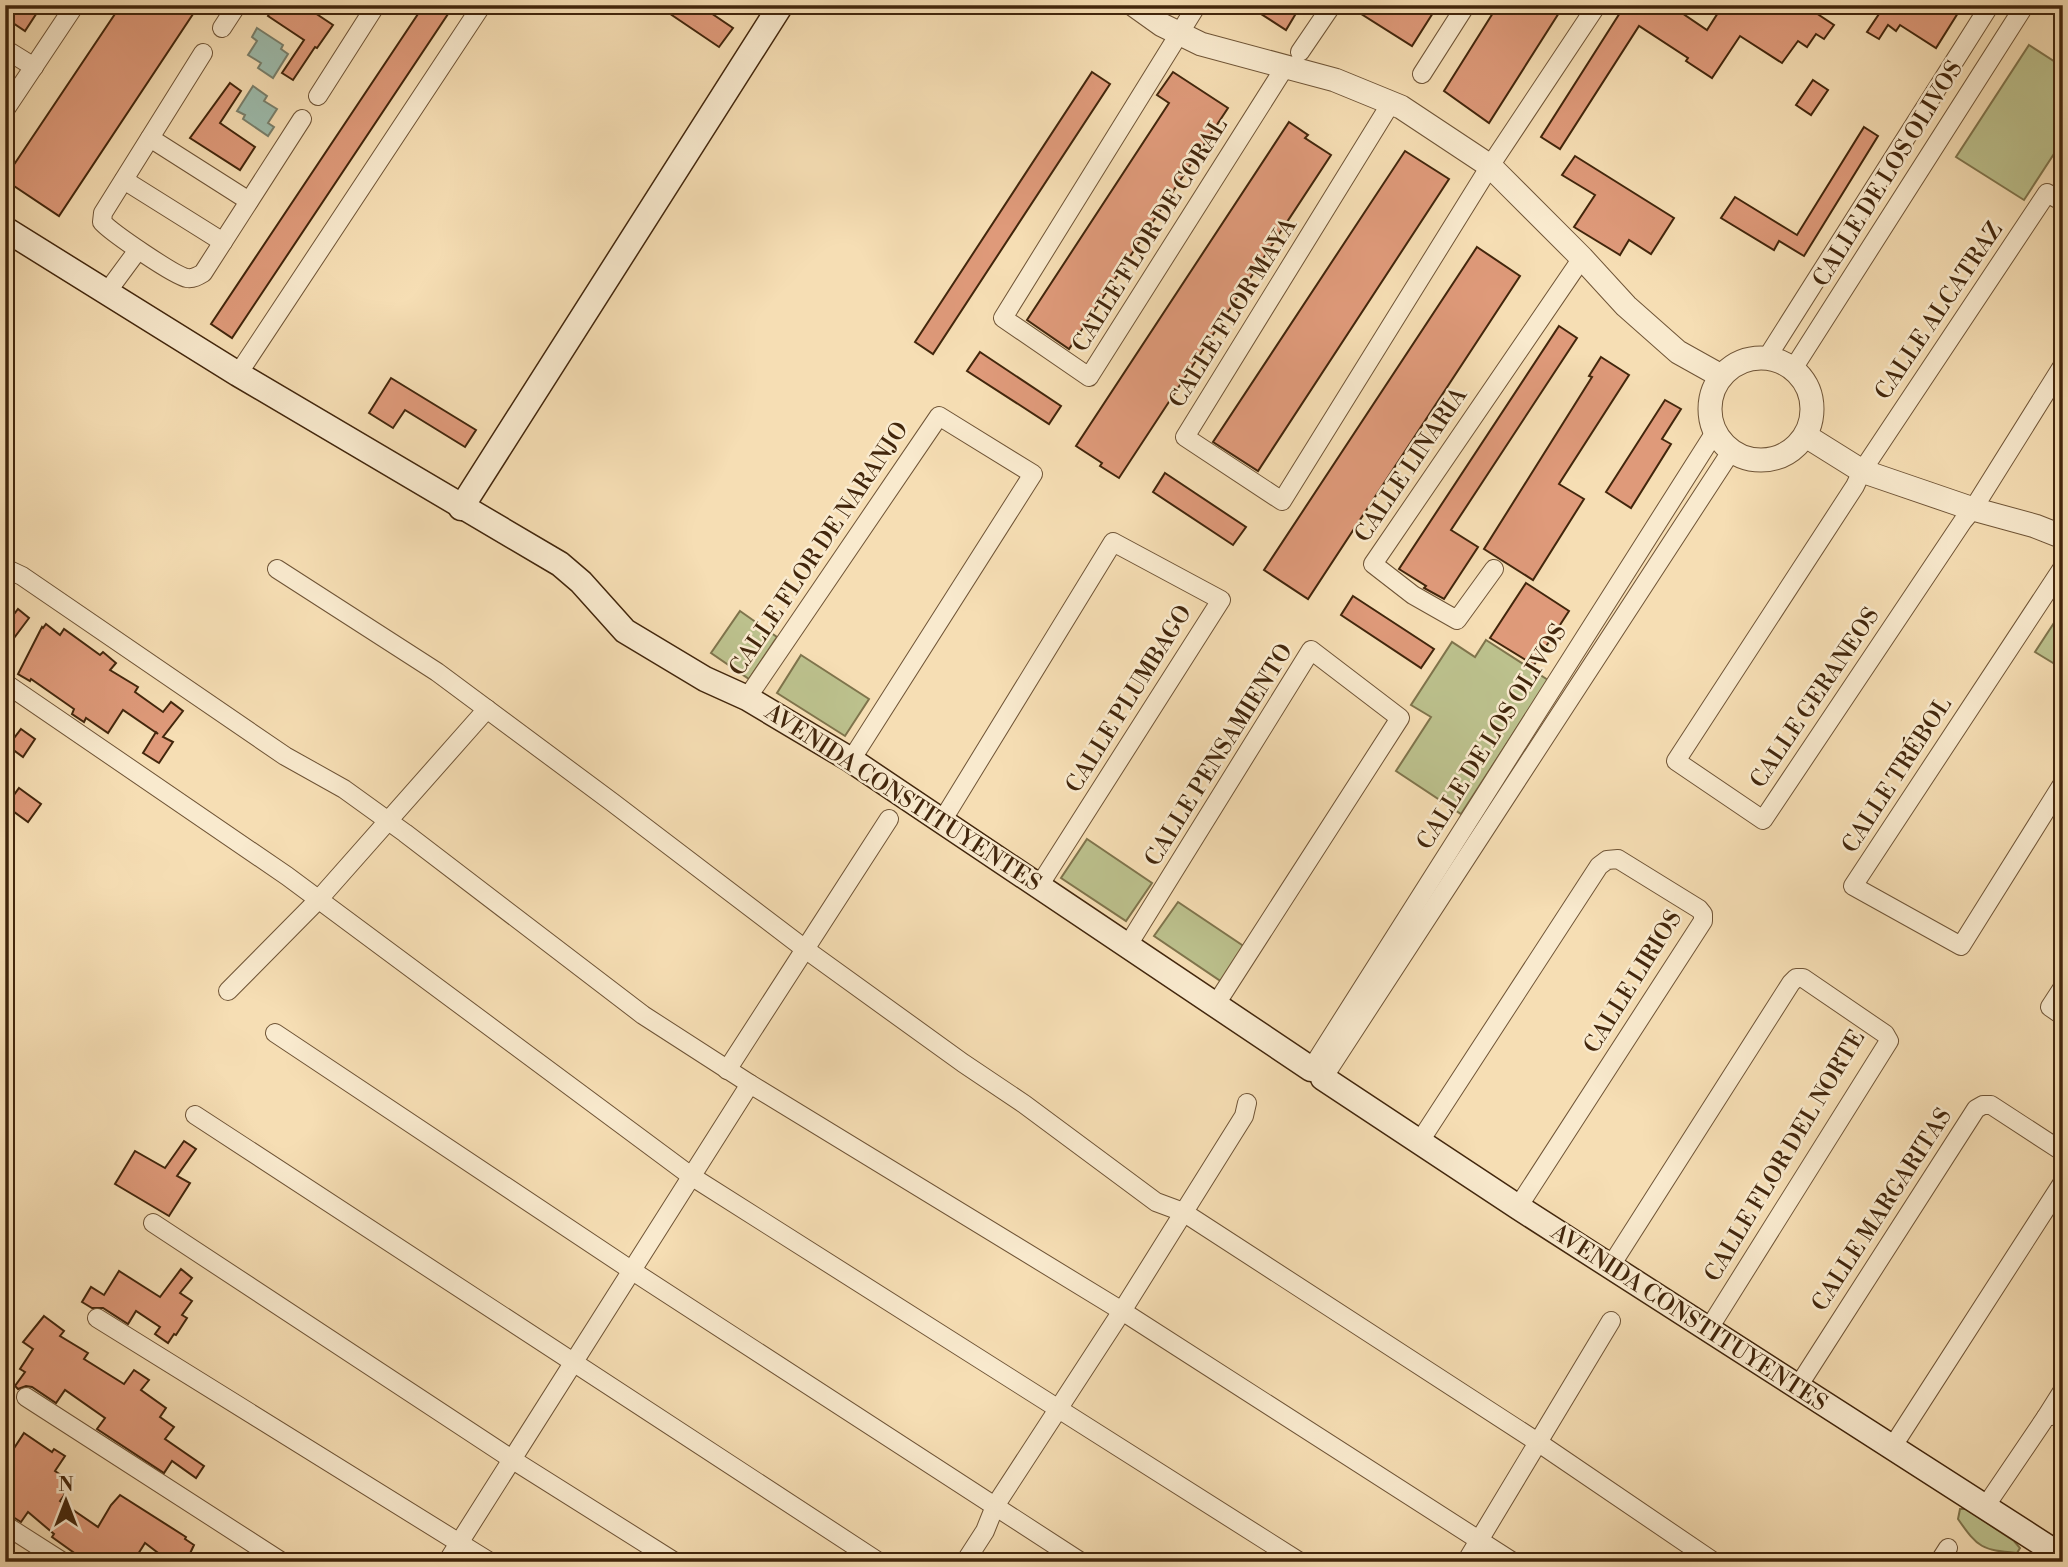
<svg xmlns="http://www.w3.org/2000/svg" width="2068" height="1567" font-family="'Libre Bodoni',serif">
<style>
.green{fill:#bcc18d;stroke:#7f744c;stroke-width:2}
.water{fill:#9dbcad;stroke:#79806d;stroke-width:2}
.building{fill:#df9a7a;stroke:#42260c;stroke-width:2}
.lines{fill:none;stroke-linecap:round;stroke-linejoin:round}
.minor-casing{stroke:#6f5436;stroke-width:20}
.tertiary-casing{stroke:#6f5436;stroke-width:25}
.secondary-casing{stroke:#42260c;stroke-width:27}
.minor{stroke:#f9eace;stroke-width:18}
.tertiary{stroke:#f9eace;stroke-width:23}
.secondary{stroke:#f9eace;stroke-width:24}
.labels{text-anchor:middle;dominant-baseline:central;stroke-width:5;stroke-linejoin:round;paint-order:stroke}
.street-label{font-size:23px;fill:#42260c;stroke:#f9eace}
</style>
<rect width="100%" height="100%" fill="#f6deb4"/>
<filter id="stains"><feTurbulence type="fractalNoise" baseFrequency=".00286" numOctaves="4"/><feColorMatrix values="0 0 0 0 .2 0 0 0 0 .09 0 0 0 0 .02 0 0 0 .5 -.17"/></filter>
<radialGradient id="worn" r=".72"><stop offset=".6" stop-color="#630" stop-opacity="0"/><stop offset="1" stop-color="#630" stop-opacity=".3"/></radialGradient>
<!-- green -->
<g class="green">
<path d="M2029 45 2063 67V140L2024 200 1956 157Z"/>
<path d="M2063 609V669L2035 652Z"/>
<path d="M740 611 777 637 749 679 711 653Z"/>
<path d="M1486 640 1548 680 1461 814 1396 771 1431 717 1411 705 1452 642 1475 657Z"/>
<path d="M801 655 869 699 845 736 777 693Z"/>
<path d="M1087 839 1152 883 1126 921 1061 878Z"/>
<path d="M1178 902 1245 947 1222 982 1154 936Z"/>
<path d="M1960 1509H1966L2014 1541 2020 1548 2017 1553C1982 1550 1978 1548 1958 1519Z"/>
</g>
<!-- water -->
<g class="water">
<path d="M257 28 283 45 281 49 288 54 273 78 258 68 261 63 248 55 257 41 252 37Z"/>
<path d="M253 86 267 96 264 101 277 109 268 123 274 127 268 136 243 119 245 115 237 111Z"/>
</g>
<!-- building -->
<g class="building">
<path d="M16 5H42L25 31 7 19Z"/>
<path d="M121 5H199L59 216 5 180V178Z"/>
<path d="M275 5H303L333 25 317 48 315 47 293 80 282 73 304 40 268 16Z"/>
<path d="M424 5H454L232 338 211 324Z"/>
<path d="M657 5H699L733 28 719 47Z"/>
<path d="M1247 5H1301L1286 30Z"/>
<path d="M1347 5H1438L1412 46Z"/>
<path d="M1498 5H1564L1489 123 1444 91Z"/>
<path d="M1625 5H1670L1707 30 1723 5H1804L1834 25 1824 39 1816 34 1807 47 1798 41 1782 63 1740 36 1712 78 1686 61 1688 58 1639 26 1560 149 1541 137Z"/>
<path d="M1885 5H1963L1936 48 1900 25 1896 31 1888 25 1879 39 1867 32Z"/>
<path d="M1092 72 1110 84 933 354 915 342Z"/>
<path d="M1173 72 1228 108 1069 349 1027 320 1169 103 1157 95Z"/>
<path d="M1813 80 1828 90 1811 115 1796 105Z"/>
<path d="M230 83 241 91 220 123 255 147 240 170 190 138Z"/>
<path d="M1289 122 1308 135 1305 138 1331 155 1119 478 1100 466 1102 463 1076 446Z"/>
<path d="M1864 127 1878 136 1804 256 1779 241 1774 250 1721 218 1735 197 1797 235Z"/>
<path d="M1405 151 1449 179 1258 471 1213 442Z"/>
<path d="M1575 156 1674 218 1651 254 1629 240 1620 255 1574 227 1595 195 1562 175Z"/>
<path d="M1477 247 1520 276 1308 599 1264 570Z"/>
<path d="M1559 326 1577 338 1451 530 1478 547 1444 599 1424 588 1426 586 1399 569Z"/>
<path d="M980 352 1061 406 1049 424 967 371Z"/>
<path d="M1601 357 1629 375 1559 484 1584 499 1533 580 1484 549 1592 377 1589 376Z"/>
<path d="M391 378 476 430 465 447 405 410 393 428 369 413Z"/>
<path d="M1665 400 1681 409 1662 439 1671 444 1631 508 1606 492Z"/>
<path d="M1165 473 1246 527 1233 545 1153 492Z"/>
<path d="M1526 583 1569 611 1534 665 1490 638Z"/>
<path d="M1353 596 1434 649 1421 668 1341 615Z"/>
<path d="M18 609 29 618 5 650V626Z"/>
<path d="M46 624 60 635 64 629 100 655 103 652 116 663 110 670 138 687 135 692 163 712 171 702 183 711 163 737 173 742 159 763 143 753 156 732 158 734 123 710 108 733 86 718 84 722 72 714 74 709 31 679 30 681 18 674 42 627 43 628Z"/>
<path d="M21 729 35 739 23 757 8 746Z"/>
<path d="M19 788 41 804 28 822 6 806Z"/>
<path d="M184 1141 196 1149 177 1176 190 1183 169 1216 115 1184 135 1151 165 1168Z"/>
<path d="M181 1269 192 1278 180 1293 192 1301 182 1315 187 1318 176 1335 174 1334 168 1343 155 1334 160 1327 136 1311 128 1324 103 1308H92L82 1302 91 1287 104 1295 119 1271 160 1297Z"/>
<path d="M44 1316 64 1331 60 1336 88 1353 84 1359 124 1384 134 1370 149 1380 141 1390 166 1408 160 1417 174 1427 165 1439 204 1466 196 1478 172 1461 164 1473 97 1429 105 1418 65 1390 56 1403 32 1387 26 1386 18 1389 15 1386 25 1372 20 1369 33 1349 23 1342Z"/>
<path d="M24 1433 52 1452 54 1449 65 1456 55 1471 68 1480 60 1490 65 1494 60 1501 98 1527 111 1505 120 1495 186 1537 185 1539 194 1545 186 1562H170L145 1543 133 1562H101L91 1555 87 1562 52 1537 54 1534 28 1512 21 1522 5 1512V1462Z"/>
</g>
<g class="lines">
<!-- minor casing -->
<g class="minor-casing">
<g id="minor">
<path d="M1197 5 1003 318 1089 377 1285 67"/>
<path d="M222 28 237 5"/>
<path d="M5 49 34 67"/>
<path d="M1300 52 1332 5"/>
<path d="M203 53 103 213 102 222C112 233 175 276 187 278 193 279 198 276 203 273L302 119"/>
<path d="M1422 74 1466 5"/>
<path d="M318 96 376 5"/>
<path d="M1391 103 1185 437 1282 501 1490 166 1597 5"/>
<path d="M5 110 75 5"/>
<path d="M150 138 249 201"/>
<path d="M124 180 223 242"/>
<path d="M2063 202 2047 193 1862 471 1855 486 1676 761 1763 820 1963 521 1973 509 2063 365"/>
<path d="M107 292 138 250"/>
<path d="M1766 359 1990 5"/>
<path d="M1793 369 2025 5"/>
<path d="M238 374 482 5"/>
<path d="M2063 567 1853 886 1961 946 2063 783"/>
<path d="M5 568 22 576 285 756 344 789 405 833 643 1015 750 1084 1122 1311 1513 1562"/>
<path d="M277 569 437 672 612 802 805 949 963 1063 1024 1104 1156 1202 1183 1212 1539 1443 1714 1562"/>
<path d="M1494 569 1457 620 1413 595 1373 564 1582 258"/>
<path d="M5 683 287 876 691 1176 1300 1562"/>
<path d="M747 698 939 416 1033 474 851 760"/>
<path d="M942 821 1113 542 1221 600 1039 886"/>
<path d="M1128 945 1311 650 1400 718 1216 1004"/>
<path d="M2063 987 2050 1007 2063 1016"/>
<path d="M228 991 319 899 487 709"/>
<path d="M275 1033 631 1270 1081 1562"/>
<path d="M1311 1069 1715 432"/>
<path d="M727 1070 889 819"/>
<path d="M1323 1078 1732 450"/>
<path d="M195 1115 879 1562"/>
<path d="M1420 1141 1599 866 1607 860 1618 859 1699 909 1703 914V921L1518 1207"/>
<path d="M153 1223 513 1460 675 1562"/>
<path d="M1610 1267 1791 983 1796 978H1803L1885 1034 1889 1041 1708 1330"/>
<path d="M97 1318 490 1562"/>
<path d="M1797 1388 1976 1109 1983 1105H1991L2063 1152"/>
<path d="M26 1397 282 1562"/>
<path d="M2046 1417 2063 1390"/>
<path d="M1891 1449 2063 1182"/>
<path d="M1985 1507 2046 1417 2063 1414"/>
<path d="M5 1525 63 1562"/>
<path d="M447 1562 750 1084"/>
<path d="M965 1562 985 1531 995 1506 1122 1311 1244 1116 1247 1103"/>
<path d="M1466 1562 1611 1321"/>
<path d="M1939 1562 1948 1548"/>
</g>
</g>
<!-- tertiary casing -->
<g class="tertiary-casing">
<g id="tertiary">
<path d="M1134 5 1162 25 1201 44 1335 80 1401 107 1490 166 1582 258 1626 306 1678 352 1721 376"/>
<circle cx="1761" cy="409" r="51"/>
<path d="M1806 436 1862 471 1973 509 2035 526 2063 537"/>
</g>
</g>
<!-- secondary casing -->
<g class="secondary-casing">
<g id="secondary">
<path d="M5 229 238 374 560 564 581 582 625 631 705 679 747 698 851 760 1311 1069"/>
<path d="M461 508 781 5"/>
<path d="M1323 1078 1518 1207 2063 1557"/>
</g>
</g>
<!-- minor -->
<use href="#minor" class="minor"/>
<!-- tertiary -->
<use href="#tertiary" class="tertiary"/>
<!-- secondary -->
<use href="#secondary" class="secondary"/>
</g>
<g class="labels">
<!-- street labels -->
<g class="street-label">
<text transform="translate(1888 174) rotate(-58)">CALLE DE LOS OLIVOS</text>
<text transform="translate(1150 235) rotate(-58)">CALLE FLOR DE CORAL</text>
<text transform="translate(1939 311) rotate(-56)">CALLE ALCATRAZ</text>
<text transform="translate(1233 313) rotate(-58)">CALLE FLOR MAYA</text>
<text transform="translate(1411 465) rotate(-56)">CALLE LINARIA</text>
<text transform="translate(819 549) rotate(-56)">CALLE FLOR DE NARANJO</text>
<text transform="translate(1815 698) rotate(-56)">CALLE GERANEOS</text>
<text transform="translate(1129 699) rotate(-58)">CALLE PLUMBAGO</text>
<text transform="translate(1492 737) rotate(-58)">CALLE DE LOS OLIVOS</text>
<text transform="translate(1219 755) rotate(-58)">CALLE PENSAMIENTO</text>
<text transform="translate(1897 775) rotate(-57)">CALLE TRÉBOL</text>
<text transform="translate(903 798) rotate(33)">AVENIDA CONSTITUYENTES</text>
<text transform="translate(1633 982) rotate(-58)">CALLE LIRIOS</text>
<text transform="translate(1785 1156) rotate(-59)">CALLE FLOR DEL NORTE</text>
<text transform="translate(1882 1210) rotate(-57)">CALLE MARGARITAS</text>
<text transform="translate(1689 1318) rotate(33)">AVENIDA CONSTITUYENTES</text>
</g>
</g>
<!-- margin -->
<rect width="2068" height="1567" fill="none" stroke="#f6deb4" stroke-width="28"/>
<rect x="7" y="7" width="2054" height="1553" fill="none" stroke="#42260c" stroke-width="3.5"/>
<rect x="14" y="14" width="2040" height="1539" fill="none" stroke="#42260c" stroke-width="2"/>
<!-- north arrow -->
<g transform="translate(66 1501)" stroke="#f9eace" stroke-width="5" paint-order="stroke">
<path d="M0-5L12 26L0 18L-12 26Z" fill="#42260c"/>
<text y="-10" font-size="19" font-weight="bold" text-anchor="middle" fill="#42260c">N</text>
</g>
<rect width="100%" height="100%" filter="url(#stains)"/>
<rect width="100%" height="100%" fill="url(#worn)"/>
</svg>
